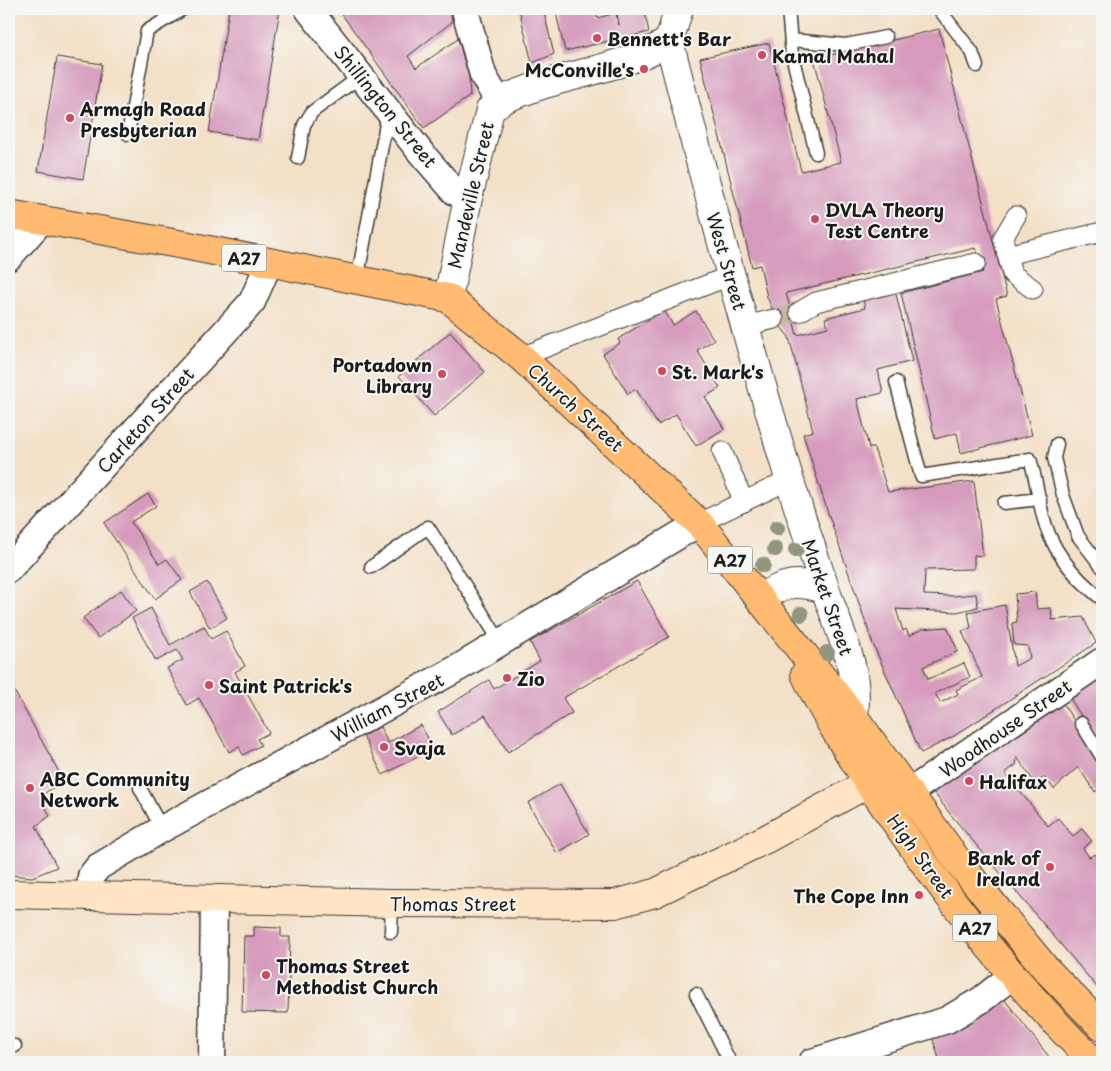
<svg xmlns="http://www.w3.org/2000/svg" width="1111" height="1071" font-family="'Playpen Sans',sans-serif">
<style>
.building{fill:#d69bbc}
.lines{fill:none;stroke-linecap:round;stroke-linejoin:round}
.pedestrian-tunnel{stroke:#c8b9a4;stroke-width:19;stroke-dasharray:19 9;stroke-linecap:butt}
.service-casing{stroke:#3c3936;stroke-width:15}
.pedestrian-casing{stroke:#3c3936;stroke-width:21}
.minor-casing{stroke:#3c3936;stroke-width:29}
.tertiary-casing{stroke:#3c3936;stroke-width:30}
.secondary-casing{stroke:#3c3936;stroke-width:30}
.primary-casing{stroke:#3c3936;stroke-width:30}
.service{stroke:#fff;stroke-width:12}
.pedestrian{stroke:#fff;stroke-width:19}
.minor{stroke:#fff;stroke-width:26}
.tertiary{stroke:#fff;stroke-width:28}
.secondary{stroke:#ffe4c6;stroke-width:28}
.primary{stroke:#febb71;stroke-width:28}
.tree{fill:#92967d}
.poi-dot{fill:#d1495b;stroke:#f6f6f2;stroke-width:2}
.labels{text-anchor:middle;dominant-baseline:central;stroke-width:4;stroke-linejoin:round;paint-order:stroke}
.shield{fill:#f6f6f2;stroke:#5d5d5c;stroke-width:1}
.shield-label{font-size:16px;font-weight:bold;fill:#1c1c1c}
.poi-label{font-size:18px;font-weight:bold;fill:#1c1c1c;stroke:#f6f6f2;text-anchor:start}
.street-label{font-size:18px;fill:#1c1c1c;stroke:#f6f6f2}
</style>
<rect width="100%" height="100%" fill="#f6f6f2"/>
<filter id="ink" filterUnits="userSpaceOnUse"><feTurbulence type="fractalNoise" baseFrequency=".02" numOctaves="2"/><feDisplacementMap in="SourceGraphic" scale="10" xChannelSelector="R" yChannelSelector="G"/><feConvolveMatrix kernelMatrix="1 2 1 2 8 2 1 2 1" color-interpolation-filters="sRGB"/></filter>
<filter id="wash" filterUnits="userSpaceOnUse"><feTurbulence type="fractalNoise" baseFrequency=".0096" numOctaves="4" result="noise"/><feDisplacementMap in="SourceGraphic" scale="20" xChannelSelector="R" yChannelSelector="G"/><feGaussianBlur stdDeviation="1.12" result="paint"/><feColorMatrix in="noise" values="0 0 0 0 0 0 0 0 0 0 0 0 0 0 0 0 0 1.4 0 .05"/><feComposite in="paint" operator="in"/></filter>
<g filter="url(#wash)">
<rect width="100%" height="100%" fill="#f3e0c6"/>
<g id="blocks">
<!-- building -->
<g class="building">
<path d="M229 9H280L258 140 209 132Z"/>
<path d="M338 9H450L452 22 408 56 416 68 458 39 469 77 470 96 424 128Z"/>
<path d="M519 9H543L554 54 532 63Z"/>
<path d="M555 9H595L597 18 616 13 619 25 616 9H644L649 32 565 51Z"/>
<path d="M939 29 1007 296 996 299 1032 435 961 453 957 433 935 439 901 293 983 272 976 248 786 293 797 335 828 327 825 318 865 308 863 298 895 290 912 361 878 370 883 393 857 399 869 448H874L888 492 974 481 983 556 974 555V569L925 570 924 592V595L954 596 976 594 978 607 957 612 896 609 903 631 906 629 909 636 922 629 947 627 958 651 923 667 928 679 964 663 970 677 935 693 940 703 958 694 956 690 982 677 962 631 971 628 968 612 1005 605 1015 666 1030 658 1028 646 1014 645 1012 623 1017 622 1015 594 1035 592 1037 609 1051 608 1052 620 1083 617 1096 643 954 736 921 753 873 644 827 510 803 434 813 431 789 337 780 326 767 297 760 265 752 267 700 58 769 43 801 171 841 162 814 59Z"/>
<path d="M57 57 102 64 83 179 38 171Z"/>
<path d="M664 310 673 325 696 311 714 340 697 350 720 388 705 397 724 429 696 446 676 414 658 425 636 389 628 394 603 354 620 343 618 339Z"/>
<path d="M450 332 485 372 434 416 399 376Z"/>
<path d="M148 494 156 506 131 522 159 564 167 559 182 580 155 599 104 523Z"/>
<path d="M637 581 669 637 563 698 572 713 508 752 485 715 452 735 438 712 489 680 494 689 540 661 530 642Z"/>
<path d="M207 582 227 618 210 628 190 592Z"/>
<path d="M121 590 136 611 98 638 83 618Z"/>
<path d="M151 608 170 645 204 626 211 639 226 631 245 666 235 672 269 733 257 739 261 745 243 755 239 747 229 752 199 698 187 705 167 668 183 660 177 650 156 661 132 618Z"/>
<path d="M1102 674V749L1068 695Z"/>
<path d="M12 687 64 781 40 796 50 816 36 826 57 867 32 877 9 875V688Z"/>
<path d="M1061 701 1102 762V786L1095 792 1078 767 1054 789 1044 777 1035 783 1017 757 1016 765 1005 773 1048 826 1058 818 1073 836 1082 829 1092 841 1083 848 1089 857 1095 854 1102 862V993L951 815 931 789Z"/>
<path d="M421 725 433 748 383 775 363 736 380 727 388 743Z"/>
<path d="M560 784 589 834 557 853 528 803Z"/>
<path d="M254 927 281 928V937H290L288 1013 242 1012 244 936H254Z"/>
<path d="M1001 995 1053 1062H940L931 1033Z"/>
</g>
</g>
</g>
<g filter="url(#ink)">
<use href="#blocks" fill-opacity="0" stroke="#3c3936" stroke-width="1"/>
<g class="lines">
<!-- pedestrian-tunnel -->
<path class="pedestrian-tunnel" d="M774 319 799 312"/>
<!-- service casing -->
<g class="service-casing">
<g id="service">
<path d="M788 9 792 55 816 153"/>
<path d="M939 9 972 52 977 66"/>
<path d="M791 40 846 45 886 37"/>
<path d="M128 134 147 31 183 9"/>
<path d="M298 158 304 125 312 112 361 76"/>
<path d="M357 281 388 113"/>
<path d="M896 382 921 476 1030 459C1036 478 1038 497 1043 516 1051 550 1075 578 1102 599"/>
<path d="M1057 444 1054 458 1063 495 1078 536 1102 567"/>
<path d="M1004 503 1040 499"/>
<path d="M371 567 428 527 501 643"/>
<path d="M1081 723 1102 757"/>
<path d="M140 788 162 829"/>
<path d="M391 932 392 903"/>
<path d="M696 994 730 1062"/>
<path d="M9 1046H15"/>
</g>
</g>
<!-- pedestrian casing -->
<g class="pedestrian-casing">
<g id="pedestrian">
<path d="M1016 216 1003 238 1012 274 1033 289"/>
<path d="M1007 255 1102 232"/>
<path d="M799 312 816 302 976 263"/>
<path d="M745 326 774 319"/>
<path d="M521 357 732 275"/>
<path d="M722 451 744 502"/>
<path d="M699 523 789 480"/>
</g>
</g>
<!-- minor casing -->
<g class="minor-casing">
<g id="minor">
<path d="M308 9 422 154 455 192 468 198"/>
<path d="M466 14 483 75 498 101"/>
<path d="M9 257 41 221"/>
<path d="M9 569 252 302 269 263"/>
<path d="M908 793 1102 661"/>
<path d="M90 897 91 876 98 867 162 829 458 668 699 523"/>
<path d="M212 1062 214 899"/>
<path d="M812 1062 947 1020 981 1000 1013 975"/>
</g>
</g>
<!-- tertiary casing -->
<g class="tertiary-casing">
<g id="tertiary">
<path d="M669 41C706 188 746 334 789 478 801 518 815 558 828 597 843 641 859 668 854 717"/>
<path d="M448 298 468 198 490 110C501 98 515 95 530 89 575 73 629 66 669 41L679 9"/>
<path d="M759 598C788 583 793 580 825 589"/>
</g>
</g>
<!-- secondary casing -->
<g class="secondary-casing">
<path id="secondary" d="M9 894 392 903 615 904 655 893 766 839 869 783"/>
</g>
<!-- primary casing -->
<g class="primary-casing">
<g id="primary">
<path d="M9 214 184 245 448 298 521 357 699 523 854 717 960 864 1045 968 1102 1027"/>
<path d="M805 674C828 723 858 768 889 813 950 902 1017 987 1094 1062"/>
</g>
</g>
<!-- service -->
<use href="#service" class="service"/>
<!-- pedestrian -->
<use href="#pedestrian" class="pedestrian"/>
<!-- minor -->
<use href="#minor" class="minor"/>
<!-- tertiary -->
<use href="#tertiary" class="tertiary"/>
<!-- secondary -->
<use href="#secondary" class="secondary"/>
<!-- primary -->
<use href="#primary" class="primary"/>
</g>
<!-- trees -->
<g class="tree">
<circle cx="777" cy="528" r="8"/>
<circle cx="775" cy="549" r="8"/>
<circle cx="796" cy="550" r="8"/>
<circle cx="763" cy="565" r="8"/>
<circle cx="801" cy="614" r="8"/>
<circle cx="827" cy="653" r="8"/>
</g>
</g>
<!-- markers -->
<g class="poi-dot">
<circle cx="597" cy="38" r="5"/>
<circle cx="762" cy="55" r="5"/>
<circle cx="644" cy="69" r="5"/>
<circle cx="70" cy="118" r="5"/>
<circle cx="815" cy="219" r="5"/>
<circle cx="662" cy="371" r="5"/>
<circle cx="442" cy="374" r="5"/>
<circle cx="507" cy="678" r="5"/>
<circle cx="209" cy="685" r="5"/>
<circle cx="384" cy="747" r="5"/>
<circle cx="969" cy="781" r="5"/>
<circle cx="30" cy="788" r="5"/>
<circle cx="1050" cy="867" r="5"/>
<circle cx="919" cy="895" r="5"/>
<circle cx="266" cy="975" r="5"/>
</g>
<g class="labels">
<!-- shield labels -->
<g class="shield">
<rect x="221.5" y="244.5" width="45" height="27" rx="4"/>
<rect x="707.5" y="546.5" width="45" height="27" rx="4"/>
<rect x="952.5" y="914.5" width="45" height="27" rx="4"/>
</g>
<g class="shield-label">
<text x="244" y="258">A27</text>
<text x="730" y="560">A27</text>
<text x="975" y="928">A27</text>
</g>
<!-- poi labels -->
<g class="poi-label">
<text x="607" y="38">Bennett's Bar</text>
<text x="772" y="55">Kamal Mahal</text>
<text x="634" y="69" text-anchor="end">McConville's</text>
<text x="80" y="108">Armagh Road<tspan x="80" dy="21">Presbyterian</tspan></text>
<text x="825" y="209">DVLA Theory<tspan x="825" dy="21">Test Centre</tspan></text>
<text x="432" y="364" text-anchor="end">Portadown<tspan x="432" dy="21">Library</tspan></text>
<text x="672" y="371">St. Mark's</text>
<text x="517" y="678">Zio</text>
<text x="219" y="685">Saint Patrick's</text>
<text x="394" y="747">Svaja</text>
<text x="40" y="778">ABC Community<tspan x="40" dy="21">Network</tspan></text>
<text x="979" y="781">Halifax</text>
<text x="1040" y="857" text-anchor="end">Bank of<tspan x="1040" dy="21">Ireland</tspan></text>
<text x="909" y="895" text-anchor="end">The Cope Inn</text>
<text x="276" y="965">Thomas Street<tspan x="276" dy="21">Methodist Church</tspan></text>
</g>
<!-- street labels -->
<g class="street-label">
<text transform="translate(386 106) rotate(51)">Shillington Street</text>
<text transform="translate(470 195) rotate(-77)">Mandeville Street</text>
<text transform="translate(727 261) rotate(74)">West Street</text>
<text transform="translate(576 407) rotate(42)">Church Street</text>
<text transform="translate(145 420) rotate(-48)">Carleton Street</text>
<text transform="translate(828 597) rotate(71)">Market Street</text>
<text transform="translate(387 707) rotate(-28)">William Street</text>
<text transform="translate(1005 728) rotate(-35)">Woodhouse Street</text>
<text transform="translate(921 856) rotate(54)">High Street</text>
<text x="453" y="903">Thomas Street</text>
</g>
</g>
<!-- margin -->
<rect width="1111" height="1071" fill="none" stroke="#f6f6f2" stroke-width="30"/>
</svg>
